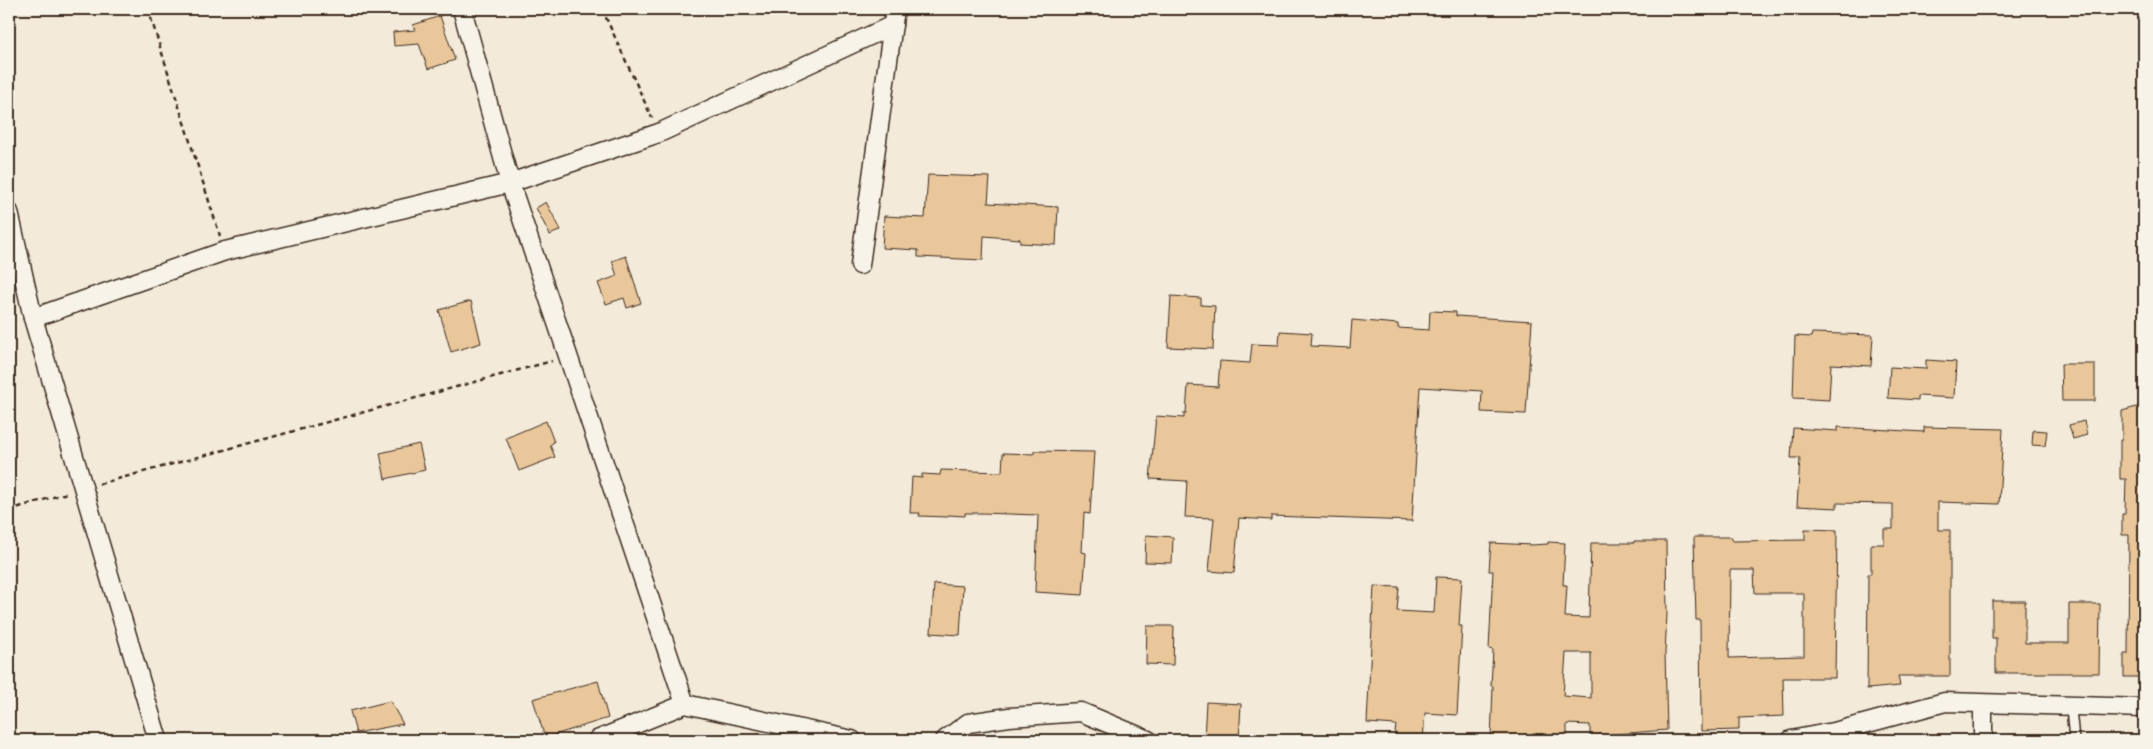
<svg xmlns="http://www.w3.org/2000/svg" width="2153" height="749" font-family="'Playpen Sans',sans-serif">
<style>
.building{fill:#e9c79b;stroke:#3b2a1e;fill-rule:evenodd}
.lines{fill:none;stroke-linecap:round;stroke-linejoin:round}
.lane-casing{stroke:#3b2a1e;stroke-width:12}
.street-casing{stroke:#3b2a1e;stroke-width:21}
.path{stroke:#3b2a1e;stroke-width:2.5;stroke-dasharray:5 4;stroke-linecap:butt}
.lane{stroke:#f7f3e8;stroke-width:9}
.street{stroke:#f7f3e8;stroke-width:18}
</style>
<rect width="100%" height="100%" fill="#f4ead9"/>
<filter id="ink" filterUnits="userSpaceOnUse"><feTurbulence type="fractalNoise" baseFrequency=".02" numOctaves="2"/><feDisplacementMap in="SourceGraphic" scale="10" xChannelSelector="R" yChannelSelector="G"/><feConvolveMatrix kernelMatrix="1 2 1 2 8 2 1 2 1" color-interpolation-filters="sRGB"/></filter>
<g filter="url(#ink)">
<!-- building -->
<g class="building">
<path d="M440 16 455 60 428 69 419 44 394 46 393 32 415 30 413 25Z"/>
<path d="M928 175 990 177 988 203 1058 207 1056 245 1020 243V239L984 236 983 260 918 257V250L882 248 884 216 925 218Z"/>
<path d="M546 202 561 230 550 235 536 208Z"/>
<path d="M626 256 641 303 627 308 624 298 606 304 598 283 617 276 612 261Z"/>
<path d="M1171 296 1201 298V305L1215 306 1213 349 1168 347Z"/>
<path d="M471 301 481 343 451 352 439 310Z"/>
<path d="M1430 311 1456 312V316L1532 321 1526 414 1481 412 1482 391 1420 387 1412 521 1271 516V520L1239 518 1234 573 1209 571 1214 518 1185 517 1187 481 1150 479 1156 416 1184 418V413H1186L1188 385 1218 387 1220 361 1250 363 1252 344 1279 345 1280 331 1312 333 1311 346 1350 348 1352 320 1398 324V328L1429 330Z"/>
<path d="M1812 333 1873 335 1871 366 1831 364 1829 400 1793 398 1795 336 1811 337Z"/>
<path d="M1926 360 1956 362 1954 398 1918 396V400L1888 398 1890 367 1926 369Z"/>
<path d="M2061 364H2095V401H2062Z"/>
<path d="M2144 405V677H2124V654H2128L2129 535H2122V514H2125L2126 479H2120V440H2122V411Z"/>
<path d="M546 421 554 442 550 445 555 457 519 471 506 438Z"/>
<path d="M2084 421 2087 435 2073 439 2069 425Z"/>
<path d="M1838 427 1924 432V427L2003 429 1999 504 1938 502V530H1950V676H1898L1900 686 1867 689 1868 574H1871V544H1884V529H1893V504L1837 503V508L1797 506 1800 458H1791L1793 428 1838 431Z"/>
<path d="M2033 430 2047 431 2045 446 2032 445Z"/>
<path d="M419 444 425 470 385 479 380 453Z"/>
<path d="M1034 451 1094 452 1090 514 1084 513 1082 552 1086 553 1083 595 1035 592 1038 515 981 513H965V516L948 515V517L919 516 920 513H910L912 477 922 478V474L940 475 941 470 1002 472 1003 453 1034 454Z"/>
<path d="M1805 529 1837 530 1835 678H1783L1784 716 1739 718V730L1701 731 1700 620H1696L1694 537H1732V541L1805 540ZM1730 570H1754L1755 593H1804V656L1729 658Z"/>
<path d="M1146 535 1173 537 1172 563 1145 562Z"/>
<path d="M1634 541H1666L1667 614 1665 653 1667 730 1590 736V725L1567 724V740H1491L1493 686H1491L1493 650 1489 649 1493 571H1489L1491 543 1532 545 1548 544V542L1565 543 1563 585H1567L1565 617 1589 618 1591 543H1634ZM1566 653H1591V698L1563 696Z"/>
<path d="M1436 577 1462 578 1459 626H1462L1457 715 1425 713 1423 740H1394L1396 725 1367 723 1374 586 1399 587 1397 611 1434 613Z"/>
<path d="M934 584 963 586 960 635 931 633Z"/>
<path d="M1992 601H2025V643H2069V604H2100L2099 673H1996V638H1992Z"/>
<path d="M1147 626H1174L1173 665 1146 664Z"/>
<path d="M598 681 608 718 545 738 533 699Z"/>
<path d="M390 701 403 724 356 733 350 711Z"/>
<path d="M1206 702 1241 704 1239 740 1204 739Z"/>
</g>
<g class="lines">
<!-- lane casing -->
<g class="lane-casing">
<path id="lane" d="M2071 708 2074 740"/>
</g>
<!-- street casing -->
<g class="street-casing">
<g id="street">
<path d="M462 9 510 183 685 704"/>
<path d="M9 212 33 318 158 740"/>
<path d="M860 265 895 9"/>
<path d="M33 318 225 251 510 183 659 133 893 25"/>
<path d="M1983 704V740"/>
<path d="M597 740 685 704 852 740"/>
<path d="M945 740 968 723 1009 717 1081 712 1148 740"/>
<path d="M1791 740 1838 731 1945 702 2144 708"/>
</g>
</g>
<!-- path -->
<g class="path">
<path d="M148 9 220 236"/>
<path d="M602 9 652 118"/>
<path d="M99 484 552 361"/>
<path d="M9 510 67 493"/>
</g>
<!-- lane -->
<use href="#lane" class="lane"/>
<!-- street -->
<use href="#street" class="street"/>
</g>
</g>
<!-- margin -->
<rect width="2153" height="749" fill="none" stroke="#f7f3e8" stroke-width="30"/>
<rect x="15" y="15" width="2123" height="719" fill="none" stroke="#3b2a1e" stroke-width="2" filter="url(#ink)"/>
</svg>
